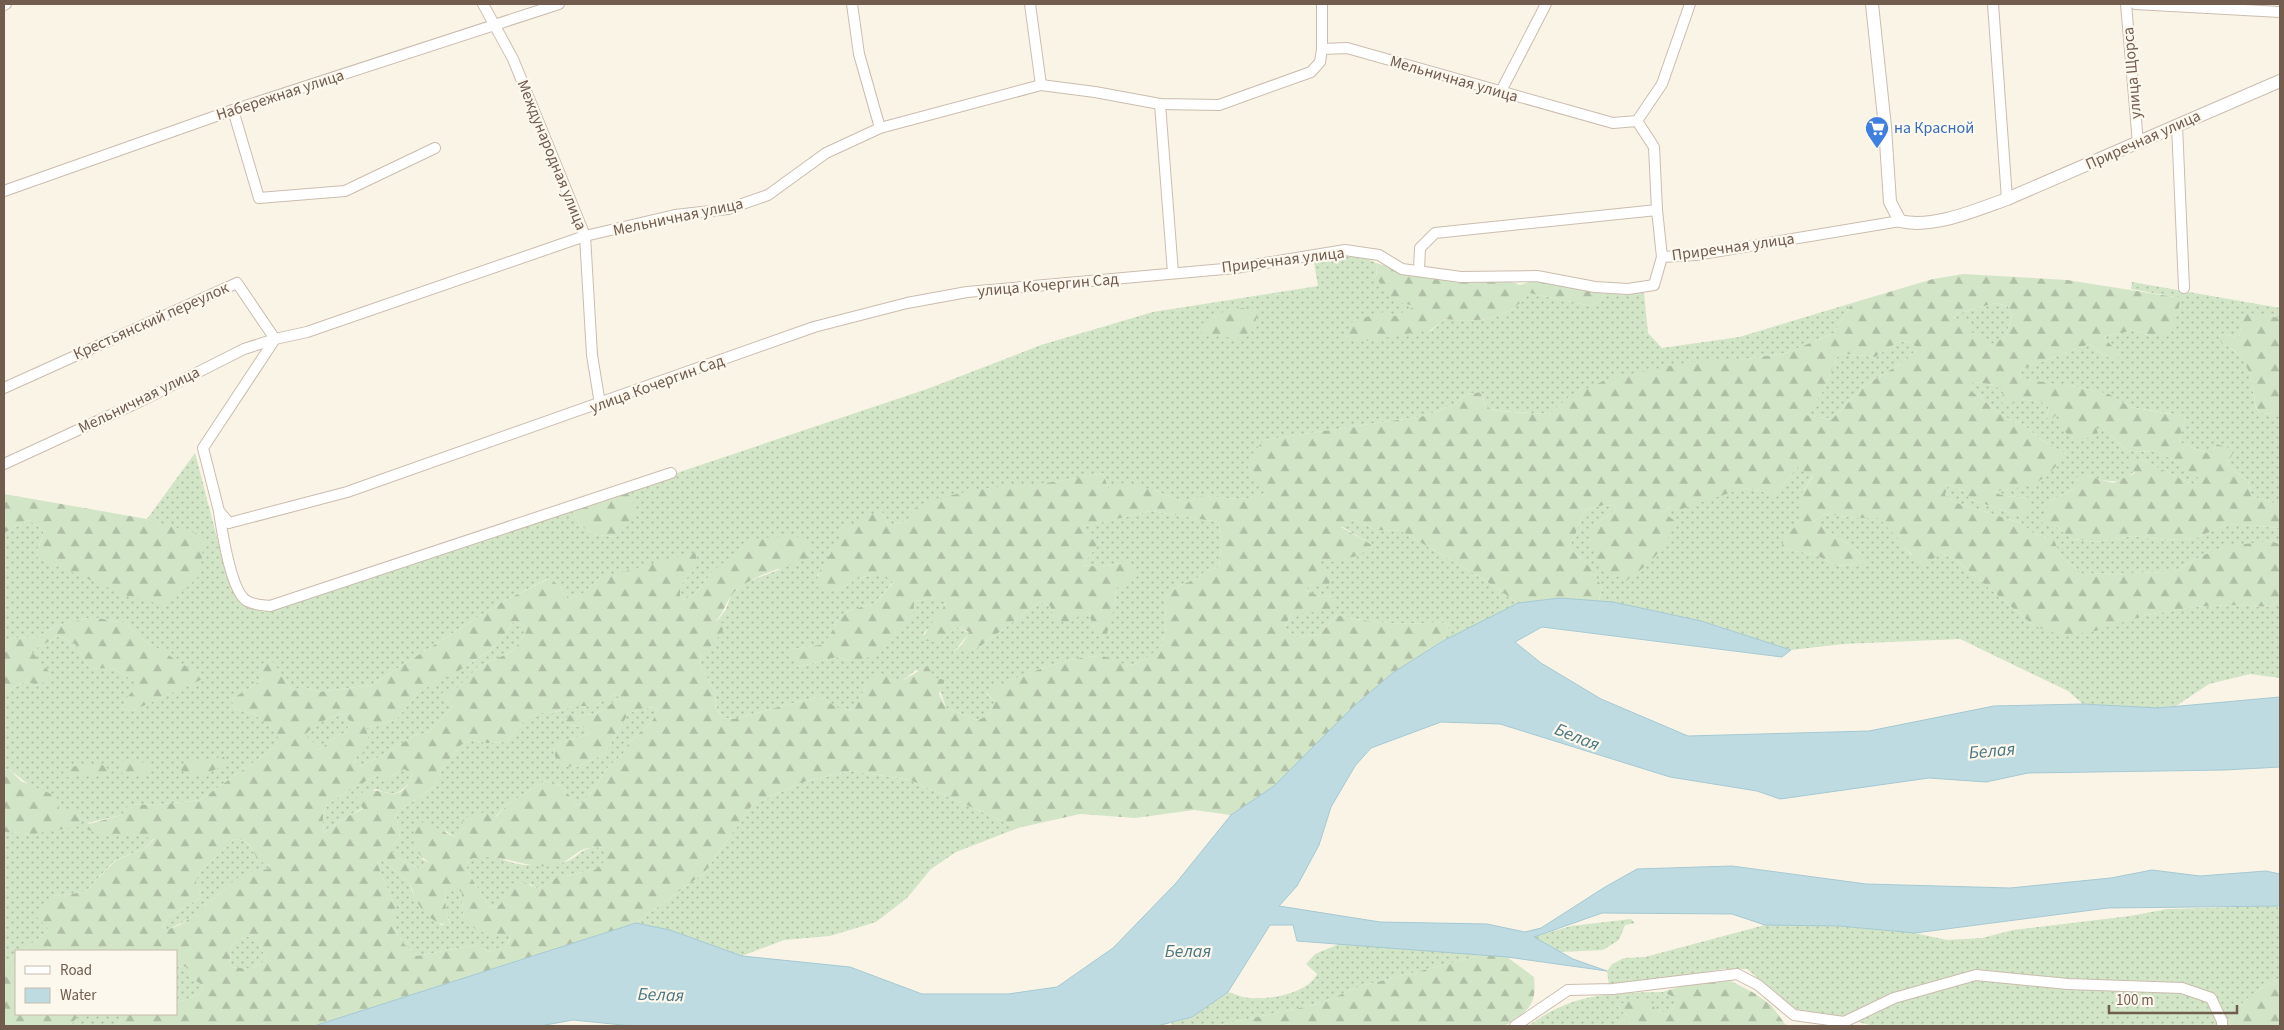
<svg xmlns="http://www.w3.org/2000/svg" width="2284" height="1030" font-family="'Source Sans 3',sans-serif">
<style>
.grass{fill:url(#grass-dots)}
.forest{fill:url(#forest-firs);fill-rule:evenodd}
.water{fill:#bedbe2;stroke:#a5c9d2}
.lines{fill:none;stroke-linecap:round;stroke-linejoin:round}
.minor-casing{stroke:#cbbcae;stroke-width:12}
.tertiary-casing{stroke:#cbbcae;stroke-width:14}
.minor{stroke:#fff;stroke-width:10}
.tertiary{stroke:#fff;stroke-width:12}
.labels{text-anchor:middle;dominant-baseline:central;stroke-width:4.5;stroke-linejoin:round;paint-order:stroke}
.street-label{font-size:16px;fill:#715c4e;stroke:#fdf8ed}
.shop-label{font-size:16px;fill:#366cbe;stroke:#fdf8ed;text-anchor:start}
.water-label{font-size:18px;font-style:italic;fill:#4a7682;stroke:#fdf8ed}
</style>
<defs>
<pattern id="grass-dots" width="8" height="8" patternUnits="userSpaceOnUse" patternTransform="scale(1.25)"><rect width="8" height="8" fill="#d2e6c7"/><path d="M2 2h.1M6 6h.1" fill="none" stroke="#afbea4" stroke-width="1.8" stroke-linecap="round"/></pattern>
<pattern id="forest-firs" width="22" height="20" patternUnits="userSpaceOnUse" patternTransform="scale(1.25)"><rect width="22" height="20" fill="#d2e6c7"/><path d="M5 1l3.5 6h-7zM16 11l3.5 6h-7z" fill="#afbea4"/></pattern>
</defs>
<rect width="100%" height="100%" fill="#faf4e7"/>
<!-- grass -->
<g class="grass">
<path d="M1357 254 1376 263 1377 279 1416 306 1396 316 1384 312 1431 331 1444 319C1478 322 1507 322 1529 293L1591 306 1600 301 1605 293H1644L1648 333 1662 348 1739 337 1852 303 1834 333 1786 353 1739 360 1570 396 1550 414 1498 411 1486 407 1481 392 1467 394 1453 405 1424 416 1264 440 1266 489 1262 496 1240 499 1200 496 1186 503 1154 490H1109L1103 473 914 509 907 521 888 525 881 510 839 543 817 576 838 591 856 579 876 574 894 581 875 603 848 611 839 618 825 644 794 649 797 667 837 657 850 661 914 602 934 597 946 602 939 617 923 634 938 643 957 627 969 633 953 653 979 647 1040 602 1050 606 1054 617 1078 616 1088 612 1094 628 1110 618 1115 605 1116 588 1124 562 1101 567 1082 565 1100 543 1081 527 1151 511 1218 522 1222 539 1219 567 1206 571 1196 579 1178 586 1165 597C1165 611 1169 634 1160 646 1155 654 1138 665 1128 665 1119 665 1111 657 1102 656 1073 654 1011 678 986 693L995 702 989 715 978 720 946 708 936 678 916 670 902 681 867 684 854 710 839 709 820 696 734 719 723 718 715 705 716 692 702 669 700 660 709 647 716 622 725 611 731 596 744 583 781 569H715L694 595 680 601V586L696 567 600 578 580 596 567 598 561 588 549 578 502 602 371 685 318 692 302 686 292 692 285 678 259 665 263 679 232 699 234 709 254 714 279 734 277 746 200 800 156 805 130 804 122 815 87 823 154 838 145 848 114 861 85 892 54 896 49 930 22 951H16V955L4 965V832L33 834 59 809 9 769 4 770V693L24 682 40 685 31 651 59 636 75 644 90 669 112 668 140 684 129 695 121 709 132 711 204 678 141 638 125 623 92 617 55 626 38 637 12 638 4 641V533L29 520 44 531 37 551 38 558 68 570 205 537 147 519 195 453 226 572 241 604 263 612 571 509C585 534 588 534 616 537L629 489 927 389 1041 345 1153 312 1318 286 1313 257Z"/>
<path d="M2132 282 2280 308V318L2244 313 2239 337 2219 334 2221 342C2253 360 2250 375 2256 408L2260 413 2275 414 2280 418V505L2251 496 2248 481 2226 464 2232 456 2216 444 2211 455C2200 448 2189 449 2179 441L2185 416 2130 407 2108 394 2077 387 2021 380 2020 370 2089 344 2106 357 2118 353 2103 337 2134 330 2152 337 2180 298 2131 289Z"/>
<path d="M1995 303 2008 306 2012 315 2006 336 1987 347 1983 338 1970 332V323L1954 319 1957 314Z"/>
<path d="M1909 341 1918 349 1900 364 1864 386 1832 419 1805 415 1823 391 1839 353 1875 357 1896 343Z"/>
<path d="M1972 382 1995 385 2003 392 2021 399 2043 403 2049 407 2046 418 2057 414 2060 418 2063 429 2096 428 2095 425 2098 423 2124 448 2131 451 2159 452 2175 461 2202 480 2200 488 2142 460C2127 487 2112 483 2087 476L2075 489 2050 501 2054 525 2072 539 2096 542 2133 536 2167 540 2196 538 2228 524 2280 528V544L2270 541 2206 554 2172 572 2083 574 2061 556 2052 538 2034 534 2021 523 1954 502 1945 495 1948 485 1963 490 1970 499 2022 517 2030 498 2005 496 1992 492 2009 489 2066 454 2040 439 2019 421 2014 423 1971 391Z"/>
<path d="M1797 467 1813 475 1801 495V519L1786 537 1781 549 1814 554 1837 566 1865 563 1861 553 1814 521 1825 514 1855 518 1878 517 1892 530 1911 555 1943 554 1956 560 2034 626 2146 615 2195 607 2230 605 2271 607 2280 601V678L2250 674 2209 684 2176 706 2158 708 2083 704 2068 691 1960 639 1843 644 1791 650 1701 621 1599 601 1602 587 1589 566 1568 547C1578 534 1577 525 1585 510L1604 505 1616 506 1614 511 1595 524 1663 513 1670 507 1744 488 1776 494Z"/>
<path d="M1355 520 1376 530 1401 531 1480 577 1518 603 1443 641 1449 625 1441 622C1406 625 1372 624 1337 615L1319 635 1296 637 1284 627 1291 615 1334 597 1320 596 1305 590 1313 583 1308 557C1335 562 1350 563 1372 545L1341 526Z"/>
<path d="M514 621 527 628C525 637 517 646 511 652L478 667 447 701 455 704 429 732 415 735 382 756 357 767 354 764 366 728 396 720 418 692 471 663 495 647Z"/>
<path d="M616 694 620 696C601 714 596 716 569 715L566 720 570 725 586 728 589 734 562 742 553 750 558 764C582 772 583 761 604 755L628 714C636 710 649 705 658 709L653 720 628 744 623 754 609 766 584 802 577 805 561 785 545 781 508 804 495 817 464 828 454 837 446 831 422 859 432 864 418 868 402 860 389 850 400 837 396 813 434 787 442 769 461 745 472 740 487 743 506 742 526 719 540 713H552L573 706H594Z"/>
<path d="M342 714 351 722 345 733 338 735 320 749 304 735C315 724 327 718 342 714Z"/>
<path d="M404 769 411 773 412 779C400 794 395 797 376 789L357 797 363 808 346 817 324 833C323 824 321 814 327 806 330 801 370 778 378 775L381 782Z"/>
<path d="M852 771 910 780 1018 828 956 852 931 869 907 898 876 922 830 936 784 940 742 956 670 930 636 923 704 873 753 804 806 781Z"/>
<path d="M235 839C249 840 252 848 257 860L270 865 269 869C233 874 222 893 196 914 188 920 177 925 168 930L164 929 163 926 169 917 200 898 201 893 196 882 200 871Z"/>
<path d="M595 847 603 848 608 859 596 869 552 879 544 886 536 888 530 884 501 904 490 908 466 869 468 860C498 850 504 865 529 865 540 865 558 864 568 861 579 856 579 850 595 847Z"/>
<path d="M382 860 410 883 412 893 441 925 450 924 446 911 445 890 454 884 462 893 463 915 511 934 507 945 489 952 475 945 417 956 402 942 395 928V906L377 863Z"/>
<path d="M2276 906 2280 909V978C2262 987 2232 1004 2231 1026H1874L1837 1017 1816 1016 1793 1008 1747 969H1723L1683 976 1609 985 1607 971 1612 964 1624 958 1645 957 1765 925 1840 926 1915 933 1947 940 1982 938 2013 930 2130 916 2167 909Z"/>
<path d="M1631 919 1635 923 1625 925 1619 940 1603 950 1560 952 1533 937 1571 926Z"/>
<path d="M254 935 267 960 250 969 231 967 230 947 240 939Z"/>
<path d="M1339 944 1482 955 1361 986 1318 1004 1215 1026H1172L1171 1023 1192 1017 1228 992C1235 994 1243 998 1250 998 1271 1000 1308 993 1317 974L1306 964 1315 954Z"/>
<path d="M176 966 188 967 191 977 203 986 201 993 185 1000 176 1002Z"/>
<path d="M1663 992 1677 999 1669 1015 1655 1009 1617 1006 1628 1017 1614 1026H1528C1573 993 1608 993 1663 992Z"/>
<path d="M80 1014H123L117 1026H70Z"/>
</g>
<!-- forest -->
<g class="forest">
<path d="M1376 263 1427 278 1508 281 1520 285 1535 280 1605 293 1600 301 1591 306 1529 293C1507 322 1478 322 1444 319L1431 330 1358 342 1343 337 1353 321 1384 312 1396 316 1415 306 1393 301 1377 279Z"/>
<path d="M1963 274 2067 280 2181 298 2175 322 2166 334 2152 337 2134 330 2103 337 2119 353 2118 359 2106 357 2089 344 2020 370 2021 379 2077 387 2109 394 2130 407 2170 414 2181 412 2185 416 2179 441C2189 449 2200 448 2211 455L2216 444 2233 449 2232 456 2226 464 2248 481 2251 496 2280 505V528L2228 524 2196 538 2167 540 2133 536 2096 542 2072 539 2054 525H2043L2041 518 2050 501 2075 489 2074 482 2077 477 2087 476 2113 483 2135 473 2122 461 2126 459 2142 460 2200 488 2201 480 2175 461 2159 452 2131 451 2124 448 2099 424 2095 425 2098 433C2088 441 2071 442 2063 429 2060 424 2061 419 2057 414L2053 418H2046L2049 408 2043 403 2021 399 2016 403H2002L2003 392 1995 385 1973 382 1971 391 2014 423 2019 421 2040 439 2066 454C2038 489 2035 484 1993 492L2005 496 2031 498V510L2022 517 1970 499 1963 490 1948 485 1945 495 1954 502 2021 523 2034 534 2053 538 2061 556 2083 574 2172 572 2206 554 2229 546 2270 541 2280 544V601L2271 607 2230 605 2195 607 2146 615 2095 631 2063 636 2034 626 1956 560 1943 554 1922 564C1905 550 1894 532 1878 518H1855L1825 514 1814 521 1861 553 1866 563 1837 566 1814 554 1780 549 1786 537 1801 519V495L1813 476 1797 467 1776 494 1744 488 1679 510 1669 507 1664 513 1675 521C1668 548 1648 565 1626 581 1602 569 1597 562 1589 536L1595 524 1614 511 1616 506 1604 505 1585 510C1577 525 1578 534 1568 547L1589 566 1602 587 1599 601 1560 598 1518 603 1480 577 1401 531 1376 530 1355 520 1341 527 1372 545 1360 555 1334 562 1309 558 1331 573 1329 585 1313 583 1305 590 1320 596 1334 597V605L1329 610 1291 615 1284 627 1296 637 1319 635 1337 615C1372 624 1406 625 1441 622L1449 625 1443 641 1394 672 1354 706 1274 786 1231 815 1194 810 1135 818 1080 814 1018 828 910 780 852 771 806 781 753 804 704 873 636 923 314 1026H117L123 1014H176V1002L185 1000 201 993 203 986 191 977 188 967 176 966V951H22L49 930 35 915 54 896 85 892 115 861 145 848 154 839 141 836H101L81 826 33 834 4 832V770L9 769 21 781 56 796 59 809H81V826L122 815 130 804 156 805 200 800 277 746 278 734 254 714 234 709 232 699 263 679 258 665 272 661 285 678 292 692 302 686 318 692 371 685 502 602 550 578 561 588 567 598 580 596 600 578 696 552V567L680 586V601L694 595 715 569 755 539 793 535 813 544 806 559C784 568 747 576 732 595 726 602 724 612 716 621L725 624 722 632 700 660 702 669 716 692 715 706 723 718 734 719 820 696 839 709 854 710 867 684 880 674 902 681 927 666 936 678 945 680 939 694 946 708 978 720 989 715 995 702 986 692C1012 678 1073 654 1102 656 1111 657 1119 664 1128 665 1138 665 1154 654 1160 646 1169 634 1165 611 1165 597L1178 586 1196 579 1206 571 1219 567 1222 539 1218 522 1151 511 1082 527 1093 534 1100 543 1082 565 1101 567 1124 562 1135 572 1123 587 1116 588 1115 605 1106 637 1094 628 1088 612 1065 623 1054 617 1050 606 1040 602 979 647 952 654 963 643 969 632 957 627 938 643 923 640C923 633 941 612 946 603L934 597 914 602 913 620 870 657 850 661 837 657 797 667 789 655 794 649 825 644 839 618 848 611 875 603 894 582C869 569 859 577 838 591L817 587C816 564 837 554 842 529L881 510 888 525 907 521 914 509 927 501 978 489 1055 482 1103 473 1109 490 1123 483 1154 490 1186 503 1200 496 1240 499 1262 496 1266 489 1246 473 1253 453 1264 440 1424 416 1453 405 1467 394 1481 392 1486 407 1497 411 1550 414 1570 396 1610 378 1690 362 1739 360 1786 353 1834 333 1852 303 1933 279ZM1995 303 2008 306 2012 315 2006 336 1988 346 1984 338 1970 332V323L1954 318 1957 314ZM1909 341 1918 349 1900 364 1864 386 1832 419 1806 415 1823 391 1839 353 1875 357 1896 343ZM514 621 527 628C525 637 517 646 511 652L478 667 458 687 444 691 440 696 454 705 429 732 415 735 382 756 357 767 354 763 357 756 365 753 368 738 366 728 396 720 418 692 455 673 495 647ZM616 694 620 696C601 714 595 716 569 715L566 721 570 725 586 728 589 734 562 742 553 750 558 765C583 771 583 761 604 755L628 714C636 710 649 705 658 709L653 720 628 744 623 754 609 766 584 802 577 805 561 785 545 781 508 804 496 817 487 812 470 815 462 821 464 828 454 837 428 823 418 822C410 845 413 850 431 864L418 868 402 860 390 850 400 837 396 813 434 787 442 769 461 745 472 740 487 743 506 742 526 719 540 713H551L573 706H594ZM342 714 351 722 345 733 338 735 320 749 305 735C315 724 327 718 342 714ZM404 769 411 773 412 779C409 782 405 789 402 791 387 800 372 781 357 797L363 809 346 817 324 833C323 824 321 814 327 806 330 801 370 778 378 775L381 782ZM235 839C249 840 252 847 257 860L270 865 269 869C260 870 250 871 242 875 224 886 184 932 164 929L163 926 169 917 200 898 201 893 196 882 200 871ZM595 847 603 848 607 859 596 869 552 879 544 886 536 888 521 881 510 884 501 904 490 908 466 869 468 860C497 850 523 869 553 866 566 864 573 854 584 849 587 848 592 848 595 847ZM382 860 410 883C414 902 429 925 450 925L446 911 445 890 454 885 462 893C462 899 462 907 463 913 467 933 495 937 511 934L508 944 489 952 475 945 417 956 402 942 395 928V906L377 863ZM254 935 267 960 250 969 231 967 230 947 240 939Z"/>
<path d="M1243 308 1258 313 1253 329 1241 339 1202 334V324C1216 314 1226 309 1243 308Z"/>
<path d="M2244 312 2280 318V418L2275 414 2260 413 2256 407C2250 375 2252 359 2221 342L2219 334 2239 337Z"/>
<path d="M629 489C640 512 633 521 616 537 588 534 585 534 571 509Z"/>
<path d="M4 494 147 519 205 536 199 576 167 606 128 596 38 558 37 551 44 531 29 520 4 533Z"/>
<path d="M92 617 125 623 141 638 205 678 132 711 121 709 129 695 139 684 112 668 90 669 75 644 59 636 31 651 52 675 40 685 24 682 4 693V641L12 638 38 637 55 626Z"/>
<path d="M224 757 226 763C214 772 191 781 178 768L185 762Z"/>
<path d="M128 761 150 763 152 769 142 775 122 773 120 762Z"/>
<path d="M100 763 112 773 65 777 63 773 69 767Z"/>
<path d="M16 955V1014H80L70 1026H4V965Z"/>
<path d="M1482 955 1507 957 1534 977C1537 1007 1528 1010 1505 1026H1215L1318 1004 1361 986Z"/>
<path d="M2280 978V1026H2231C2232 1004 2262 987 2280 978Z"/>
<path d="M1710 981H1731L1754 993 1771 1005 1785 1024 1789 1026H1614L1628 1017 1617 1006 1630 1000 1649 998 1655 1009 1669 1015 1677 999 1663 992 1690 983Z"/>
</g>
<!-- water -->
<path class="water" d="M1560 598 1613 602 1701 621 1791 650 1782 657 1542 627 1515 642 1541 663 1601 699 1688 736 1869 731 1994 706 2083 704 2158 708 2280 697V767L2225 770 2028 773 1986 782 1929 778 1780 799 1757 791 1670 777 1500 724 1441 722 1371 748 1355 766 1331 807 1319 845 1297 886 1279 906 1380 922 1487 924 1525 932 1541 928 1605 887 1637 869 1732 866 1866 884 2010 888 2111 878 2152 870 2200 876 2266 871 2280 874V906L2108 908 1915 933 1840 926 1765 925 1732 914 1602 913 1534 937 1573 959 1607 971 1507 957 1297 941 1293 925H1270L1228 992 1192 1017 1157 1026H632L573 1020 540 1026H314L636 923 670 930 742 956 850 967 922 994H1008L1057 987 1113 948 1176 883 1231 815 1274 786 1354 706 1394 672 1443 641 1518 603Z"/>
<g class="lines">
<!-- minor casing -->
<g class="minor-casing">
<g id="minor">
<path d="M483 4 513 59 585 236 592 355 600 404"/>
<path d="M852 4 859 54 880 128"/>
<path d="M1030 4 1041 85"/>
<path d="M1993 4 2007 199"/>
<path d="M2126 4 2138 143"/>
<path d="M2135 4 2280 12"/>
<path d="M4 5 6 4"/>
<path d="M1322 49V4"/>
<path d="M1500 93 1546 4"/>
<path d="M1160 104 1173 273"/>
<path d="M233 110 259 198 345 191 435 148"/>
<path d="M1637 121 1654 147 1657 210 1662 257 1654 285 1628 289 1595 287 1537 276 1461 277 1402 269 1379 255 1345 250 1235 268 967 292 907 303 814 327 347 492 229 523 219 511 203 448 275 339 307 332 585 236 675 215 728 209 768 195 826 153 880 128 1041 85 1095 92 1160 104 1219 105 1311 72 1320 62 1322 49 1347 48 1613 123 1637 121 1662 84 1690 4"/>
<path d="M2177 125 2184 288"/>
<path d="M4 191 233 110 559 4"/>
<path d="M1662 257 1696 255 1900 221"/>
<path d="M1419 270 1420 248 1435 233 1657 210"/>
<path d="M4 388 237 283 275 339 244 349 141 401 4 464"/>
<path d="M219 512C222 531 231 592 247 601 254 605 263 605 270 606L671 473"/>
<path d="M1515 1026 1568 990 1613 989 1737 974 1758 985 1794 1015 1844 1022 1894 998 1976 975 2068 984 2182 988 2211 998 2222 1021V1026"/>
</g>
</g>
<!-- tertiary casing -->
<g class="tertiary-casing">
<path id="tertiary" d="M1872 4 1885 127 1890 202 1900 221C1933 229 1976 210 2007 199L2280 81"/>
</g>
<!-- minor -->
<use href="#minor" class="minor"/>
<!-- tertiary -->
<use href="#tertiary" class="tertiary"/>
</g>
<!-- icons -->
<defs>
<g id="supermarket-pin" transform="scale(1.25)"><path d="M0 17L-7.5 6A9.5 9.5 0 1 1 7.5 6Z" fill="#3f7fe0" stroke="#fdf8ed"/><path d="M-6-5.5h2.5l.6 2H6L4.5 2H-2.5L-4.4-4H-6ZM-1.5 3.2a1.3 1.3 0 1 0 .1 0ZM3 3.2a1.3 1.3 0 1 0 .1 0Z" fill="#fff"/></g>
</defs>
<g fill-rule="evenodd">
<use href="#supermarket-pin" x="1877" y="128"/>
</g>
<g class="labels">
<!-- street labels -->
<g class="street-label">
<text transform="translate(2132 73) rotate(-95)">улица Щорса</text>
<text transform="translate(1454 79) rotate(16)">Мельничная улица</text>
<text transform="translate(280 95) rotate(-18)">Набережная улица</text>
<text transform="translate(2143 140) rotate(-24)">Приречная улица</text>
<text transform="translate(552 155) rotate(68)">Международная улица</text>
<text transform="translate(678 217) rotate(-12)">Мельничная улица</text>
<text transform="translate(1733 247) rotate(-8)">Приречная улица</text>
<text transform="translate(1283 260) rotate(-7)">Приречная улица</text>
<text transform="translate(1048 285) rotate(-5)">улица Кочергин Сад</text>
<text transform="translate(151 321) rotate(-24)">Крестьянский переулок</text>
<text transform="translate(657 384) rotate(-20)">улица Кочергин Сад</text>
<text transform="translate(139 400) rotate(-26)">Мельничная улица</text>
</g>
<!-- shop labels -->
<g class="shop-label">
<text x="1894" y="128">на Красной</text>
</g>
<!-- water labels -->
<g class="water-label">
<text transform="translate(1577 737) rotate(22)">Белая</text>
<text transform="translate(1992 751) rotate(-5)">Белая</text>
<text x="1188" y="951">Белая</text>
<text transform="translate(661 995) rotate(2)">Белая</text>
</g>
</g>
<!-- border -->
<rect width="2284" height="1030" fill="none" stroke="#715c4e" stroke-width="10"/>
<!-- legend -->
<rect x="15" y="950" width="162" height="65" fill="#fdf8ed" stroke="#c5baad"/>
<rect x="25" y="966" width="25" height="8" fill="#ffffff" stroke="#c5baad"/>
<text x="60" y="975" font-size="15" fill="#715c4e">Road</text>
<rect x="25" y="988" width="25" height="15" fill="#bedbe2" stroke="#c5baad"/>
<text x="60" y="1000" font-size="15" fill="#715c4e">Water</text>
<!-- scale -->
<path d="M2109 1005v8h128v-8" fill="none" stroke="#715c4e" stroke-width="2.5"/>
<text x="2116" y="1005" font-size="15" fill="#715c4e" stroke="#fdf8ed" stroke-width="4" paint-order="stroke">100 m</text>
</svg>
